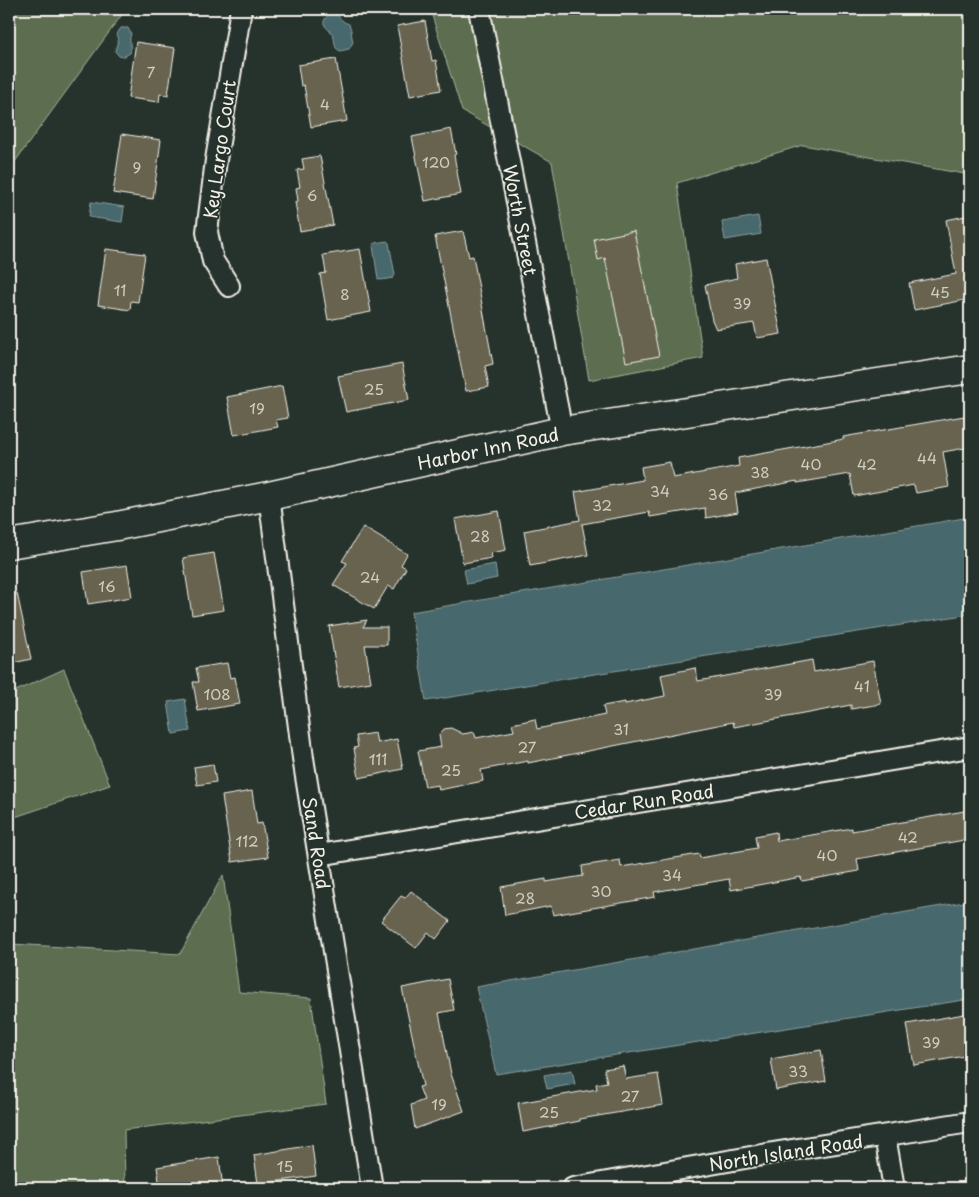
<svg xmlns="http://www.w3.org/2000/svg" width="979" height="1197" font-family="'Playpen Sans',sans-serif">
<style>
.green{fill:#5c6e50;stroke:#a8b09c}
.water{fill:#46686c;stroke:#8c9f9e}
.building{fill:#676450;stroke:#f4f1e8}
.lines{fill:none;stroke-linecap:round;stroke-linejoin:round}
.minor-casing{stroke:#f4f1e8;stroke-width:24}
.secondary-casing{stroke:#f4f1e8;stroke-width:31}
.minor{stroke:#26332d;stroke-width:20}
.secondary{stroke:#26332d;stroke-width:28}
.labels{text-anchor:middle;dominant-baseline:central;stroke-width:4;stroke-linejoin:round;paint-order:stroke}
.number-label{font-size:15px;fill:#d1cec2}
.street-label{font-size:18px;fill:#f4f1e8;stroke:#26332d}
</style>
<rect width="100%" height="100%" fill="#26332d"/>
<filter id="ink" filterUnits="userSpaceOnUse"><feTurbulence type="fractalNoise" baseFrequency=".02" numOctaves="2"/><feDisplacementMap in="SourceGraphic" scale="10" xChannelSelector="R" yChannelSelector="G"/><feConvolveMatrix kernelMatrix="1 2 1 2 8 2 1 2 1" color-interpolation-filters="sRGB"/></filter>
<g filter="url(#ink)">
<!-- green -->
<g class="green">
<path d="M9 9H126L9 170Z"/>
<path d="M430 9H970V175L803 145 677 183 703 358 589 380 552 162 462 111Z"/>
<path d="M64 669 110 785 9 819V694Z"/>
<path d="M223 875 239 992 311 998 326 1104 124 1130 125 1188H9V930L12 944 180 954Z"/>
</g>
<!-- water -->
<g class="water">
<path d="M330 14C339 14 338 17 343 21 345 23 347 23 349 24 352 30 351 35 353 42L349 49 340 51 336 48C334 43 335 40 333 35 328 27 317 24 330 14Z"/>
<path d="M121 28H128L131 34C128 41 132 47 130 53L123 57 119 56 115 51 118 41 117 34Z"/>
<path d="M91 202 124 207 122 222 89 217Z"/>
<path d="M758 216 761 234 725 240 722 222Z"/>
<path d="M387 241 389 243 395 275 393 278 381 280 378 279 373 246 375 243Z"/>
<path d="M970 517V614L426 701 411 612Z"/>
<path d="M495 564 497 578 467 584 464 570Z"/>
<path d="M185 699 190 731 173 734 168 702Z"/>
<path d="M970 901V999L496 1074 476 987Z"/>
<path d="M572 1070 575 1084 547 1089 544 1075Z"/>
</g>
<!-- building -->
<g class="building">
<path d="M425 21 432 61 436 60 441 90 410 96 397 26Z"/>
<path d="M136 42 175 48 168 95 160 94 159 102 128 98Z"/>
<path d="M336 59 347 121 311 127 304 85 301 86 298 65Z"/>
<path d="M451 129 456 154 454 155 461 194 425 201 412 137Z"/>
<path d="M122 134 161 140 153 199 113 193Z"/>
<path d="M320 156 333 225 300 231 295 202 298 201 296 188 300 187 297 170 304 169 302 159Z"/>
<path d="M970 215V299L914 310 909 283 956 274 946 220Z"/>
<path d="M463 231 469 257 473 256 493 364 485 366 489 387 466 391 435 236Z"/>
<path d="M634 231 659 356 626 362 605 258 598 260 594 239Z"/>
<path d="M106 249 145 254 138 302 131 301 130 310 98 305Z"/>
<path d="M360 249 371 312 328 320 320 274 326 273 323 255Z"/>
<path d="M766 258 781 334 757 338 754 323 716 329 712 320 705 285 737 278 735 264Z"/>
<path d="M402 364 409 400 346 412 338 376Z"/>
<path d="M282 386 288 418 276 420 278 427 234 435 227 397Z"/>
<path d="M970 415V447L943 452 949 487 916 493 914 485 854 496 850 474 797 483V481L735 493 738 512 706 518 705 508 650 517 649 512 582 524 588 555 530 566 524 531 580 520 575 492 643 480 641 467 670 462 673 478 739 466 738 458 844 439 843 437Z"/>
<path d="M499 511 506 550 491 553 492 558 463 563 455 519Z"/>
<path d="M363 527 407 554 401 565 406 568 394 589 388 586 374 609 333 585 347 563 342 561Z"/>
<path d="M214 553 224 610 192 615 183 558Z"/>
<path d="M127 565 132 597 88 604 83 572Z"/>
<path d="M17 593 31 659 9 664V594Z"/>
<path d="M367 620 363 627H387V645H365L371 682 339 687 329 626Z"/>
<path d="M812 660 814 672 873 661 881 704 851 709V705L734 727 733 722 528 763V761L481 770 483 781 439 790 438 785 425 787 418 751 441 747 439 735 444 729 451 728 463 734 474 732 476 738 514 731 512 724 535 719 537 729 605 715 603 706 625 702V704L665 696 661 675 695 668 698 681Z"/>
<path d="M227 663 230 678 235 677 240 704 198 711 193 682H199L196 668Z"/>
<path d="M375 733 377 743 397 739 403 769 359 778 354 748 358 747 356 736Z"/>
<path d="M213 764 216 782 197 785 194 767Z"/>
<path d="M252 791 257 824 262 823 268 857 232 862 222 796Z"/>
<path d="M970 810V839L857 859 859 871 802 881 801 877 731 890 729 879 654 892 655 897 553 915 551 906 505 915 501 887 546 879V882L583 876 582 866 620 860 621 867 699 854 700 858 757 848 755 836 776 832 777 841 852 828V831Z"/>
<path d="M411 891 450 921 436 939 428 932 416 948 381 921 401 896 405 898Z"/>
<path d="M448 979 454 1010 439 1013 451 1074 464 1111 415 1129 411 1105 424 1100 419 1087 423 1086 402 988Z"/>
<path d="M970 1013V1055L914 1065 907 1024Z"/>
<path d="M821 1050 826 1081 776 1090 771 1059Z"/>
<path d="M623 1066 626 1079 658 1074 663 1105 580 1119V1121L523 1132 518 1103 597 1089 596 1084 607 1082 604 1069Z"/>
<path d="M312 1145 316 1176 258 1184 254 1155Z"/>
<path d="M219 1157 223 1188H160L157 1167Z"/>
</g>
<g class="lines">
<!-- minor casing -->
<g class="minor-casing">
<g id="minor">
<path d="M479 9 562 431"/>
<path d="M229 286 213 261 207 232 216 160 241 9"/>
<path d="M269 496 303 758 372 1188"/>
<path d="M319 855 970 747"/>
<path d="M885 1136 894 1188"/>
<path d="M573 1188 779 1152 970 1122"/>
</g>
</g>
<!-- secondary casing -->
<g class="secondary-casing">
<path id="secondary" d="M9 544 117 526 269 496 562 431 970 369"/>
</g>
<!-- minor -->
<use href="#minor" class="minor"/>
<!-- secondary -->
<use href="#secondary" class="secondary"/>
</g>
</g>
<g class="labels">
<!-- number labels -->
<g class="number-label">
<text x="151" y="71">7</text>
<text x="325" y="103">4</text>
<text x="436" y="161">120</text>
<text x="137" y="166">9</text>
<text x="312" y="194">6</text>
<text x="120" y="289">11</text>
<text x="940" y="291">45</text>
<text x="345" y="293">8</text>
<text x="742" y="302">39</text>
<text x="374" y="388">25</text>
<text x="257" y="407">19</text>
<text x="927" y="457">44</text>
<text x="811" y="463">40</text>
<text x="867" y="463">42</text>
<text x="760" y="471">38</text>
<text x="660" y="490">34</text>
<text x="718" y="493">36</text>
<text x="602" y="504">32</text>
<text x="480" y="535">28</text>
<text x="370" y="576">24</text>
<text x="107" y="585">16</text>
<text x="862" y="685">41</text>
<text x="217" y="693">108</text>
<text x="773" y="693">39</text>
<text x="621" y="728">31</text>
<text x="527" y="746">27</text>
<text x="378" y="758">111</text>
<text x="451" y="769">25</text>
<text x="908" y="836">42</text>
<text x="247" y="840">112</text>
<text x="827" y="854">40</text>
<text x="672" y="874">34</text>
<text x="601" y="890">30</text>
<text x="525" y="897">28</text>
<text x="931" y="1041">39</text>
<text x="798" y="1070">33</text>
<text x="630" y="1095">27</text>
<text x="439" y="1103">19</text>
<text x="549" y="1111">25</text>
<text x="285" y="1165">15</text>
</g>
<!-- street labels -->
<g class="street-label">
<text transform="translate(219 149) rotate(-82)">Key Largo Court</text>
<text transform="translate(521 220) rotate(79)">Worth Street</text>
<text transform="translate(488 448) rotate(-12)">Harbor Inn Road</text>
<text transform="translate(644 801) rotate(-9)">Cedar Run Road</text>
<text transform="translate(317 843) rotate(81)">Sand Road</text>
<text transform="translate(786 1152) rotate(-9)">North Island Road</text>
</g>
</g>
<!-- margin -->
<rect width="979" height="1197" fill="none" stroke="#26332d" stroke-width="30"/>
<rect x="15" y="15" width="949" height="1167" fill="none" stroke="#f4f1e8" stroke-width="2" filter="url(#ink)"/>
</svg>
